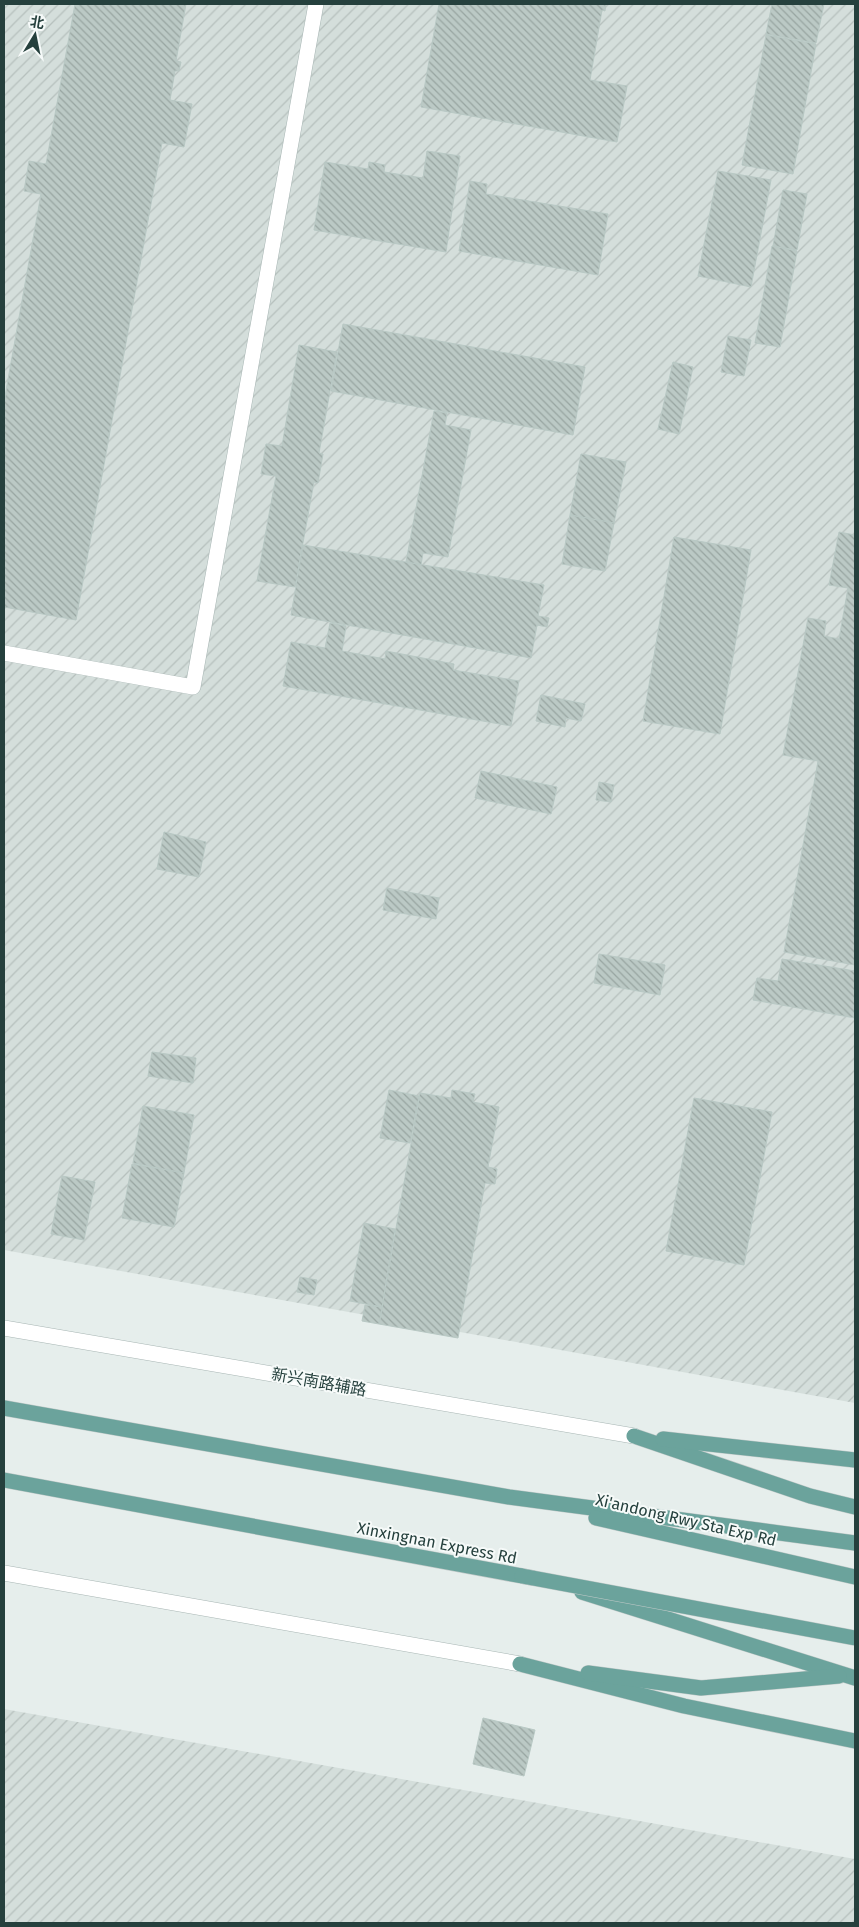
<svg xmlns="http://www.w3.org/2000/svg" width="859" height="1927" font-family="'Fira Sans','Noto Sans SC',sans-serif">
<style>
.industrial{fill:url(#industrial-furrows)}
.building{fill:url(#building-back-hatch);stroke:#b8c8c4}
.lines{fill:none;stroke-linecap:round;stroke-linejoin:round}
.minor-casing{stroke:#a8b6b4;stroke-width:16}
.major-casing{stroke:#c2cac9;stroke-width:16}
.minor{stroke:#fff;stroke-width:15}
.major{stroke:#6ba39c;stroke-width:15}
.major-bridge-casing{stroke:#c2cac9;stroke-width:16;stroke-linecap:butt}
.major-bridge{stroke:#6ba39c;stroke-width:15}
.labels{text-anchor:middle;dominant-baseline:central;stroke-width:4;stroke-linejoin:round;paint-order:stroke}
.street-label{font-size:16px;fill:#25403d;stroke:#f6faf9}
</style>
<defs>
<pattern id="industrial-furrows" width="10" height="10" patternUnits="userSpaceOnUse" patternTransform="scale(1.25)"><rect width="10" height="10" fill="#d4dedb"/><path d="M-1 1l2-2M0 10L10 0M9 11l2-2" fill="none" stroke="#b6c0bd"/></pattern>
<pattern id="building-back-hatch" width="6" height="6" patternUnits="userSpaceOnUse" patternTransform="scale(1.25)"><rect width="6" height="6" fill="#bbc9c5"/><path d="M-1 5l2 2M0 0l6 6M5-1l2 2" fill="none" stroke="#98a5a1"/></pattern>
</defs>
<rect width="100%" height="100%" fill="#e6eeec"/>
<!-- industrial -->
<g class="industrial">
<path d="M4 4H855V1403L4 1250Z"/>
<path d="M4 1709 855 1859V1923H4Z"/>
</g>
<!-- building -->
<g class="building">
<path d="M75 4H186L176 61 181 62 179 71H175L170 100 192 104 184 147 162 143 76 620 4 607V402L41 194 24 191 29 161 46 164Z"/>
<path d="M439 4H606L605 11 602 10 590 80 627 86 617 142 421 107Z"/>
<path d="M772 4H824L816 43 766 34Z"/>
<path d="M766 35 816 44 793 174 742 165Z"/>
<path d="M427 151 460 156 446 252 314 230 325 162 368 169 369 162 385 165 384 172 423 178Z"/>
<path d="M718 171 771 180 751 287 698 276Z"/>
<path d="M470 181 487 184 486 194 608 214 598 275 459 251Z"/>
<path d="M783 190 807 194 797 250 773 246Z"/>
<path d="M772 246 797 251 780 347 755 343Z"/>
<path d="M343 324 585 367 573 435 331 391Z"/>
<path d="M728 336 751 340 744 376 721 372Z"/>
<path d="M299 345 337 352 319 453 323 454 318 483 314 482 295 587 257 581 276 476 261 474 266 444 282 446Z"/>
<path d="M673 362 693 367 679 434 658 429Z"/>
<path d="M434 411 447 413 445 425 471 430 448 557 423 553 421 565 406 562Z"/>
<path d="M581 454 626 462 614 523 570 515Z"/>
<path d="M570 515 614 523 605 571 562 564Z"/>
<path d="M839 532 855 535V965L784 952 818 761 783 755 808 618 826 621 824 636 839 639 848 588 829 585Z"/>
<path d="M674 537 751 550 720 734 643 721Z"/>
<path d="M303 545 544 585 538 616 549 618 547 627 537 625 531 658 291 615Z"/>
<path d="M330 623 346 626 342 651 385 659 386 651 454 664 453 670 519 681 511 726 283 686 291 642 325 648Z"/>
<path d="M541 695 585 704 581 721 566 718 565 727 536 721Z"/>
<path d="M481 771 557 787 551 814 475 798Z"/>
<path d="M599 782 614 785 611 802 596 800Z"/>
<path d="M164 832 206 842 199 877 157 869Z"/>
<path d="M387 888 439 898 436 919 383 910Z"/>
<path d="M599 954 665 965 660 995 594 983Z"/>
<path d="M782 959 855 971V1018L753 1000 757 978 778 981Z"/>
<path d="M152 1052 196 1058 193 1083 148 1076Z"/>
<path d="M389 1090 419 1096 410 1143 380 1138Z"/>
<path d="M452 1090 475 1094 473 1102 499 1107 488 1167 497 1169 495 1184 485 1183 458 1338 379 1324 420 1093 451 1098Z"/>
<path d="M694 1098 772 1112 744 1265 666 1251Z"/>
<path d="M143 1106 194 1115 184 1173 133 1163Z"/>
<path d="M132 1164 184 1173 174 1227 122 1218Z"/>
<path d="M62 1176 95 1182 84 1240 51 1234Z"/>
<path d="M364 1223 395 1229 382 1307 350 1301Z"/>
<path d="M300 1277 317 1280 314 1295 297 1292Z"/>
<path d="M365 1305 382 1307 379 1324 362 1321Z"/>
<path d="M483 1718 535 1730 524 1776 473 1764Z"/>
</g>
<g class="lines">
<!-- minor casing -->
<g class="minor-casing">
<g id="minor">
<path d="M4 653 193 687 316 4"/>
<path d="M4 1328 634 1436"/>
<path d="M4 1573 520 1664"/>
</g>
</g>
<!-- major casing -->
<g class="major-casing">
<g id="major">
<path d="M4 1408 509 1497 855 1543"/>
<path d="M634 1436 810 1496 855 1507"/>
<path d="M663 1439 855 1460"/>
<path d="M4 1480 533 1578"/>
<path d="M596 1518 855 1577"/>
<path d="M582 1592 855 1678"/>
<path d="M520 1664 684 1706 855 1741"/>
<path d="M588 1673 701 1688 839 1676"/>
</g>
</g>
<!-- minor -->
<use href="#minor" class="minor"/>
<!-- major -->
<use href="#major" class="major"/>
<!-- major-bridge casing -->
<g class="major-bridge-casing">
<path id="major-bridge" d="M522 1576 855 1638"/>
</g>
<!-- major-bridge -->
<use href="#major-bridge" class="major-bridge"/>
</g>
<g class="labels">
<!-- street labels -->
<g class="street-label">
<text transform="translate(319 1382) rotate(10)">新兴南路辅路</text>
<text transform="translate(686 1520) rotate(13)">Xi'andong Rwy Sta Exp Rd</text>
<text transform="translate(437 1543) rotate(11)">Xinxingnan Express Rd</text>
</g>
</g>
<!-- border -->
<rect width="859" height="1927" fill="none" stroke="#25403d" stroke-width="10"/>
<!-- north arrow -->
<g transform="translate(35 35) rotate(10)" stroke="#f6faf9" stroke-width="4" paint-order="stroke">
<path d="M0-4L9 19L0 12L-9 19Z" fill="#25403d"/>
<text y="-8" font-size="14" font-weight="bold" text-anchor="middle" fill="#25403d">北</text>
</g>
</svg>
